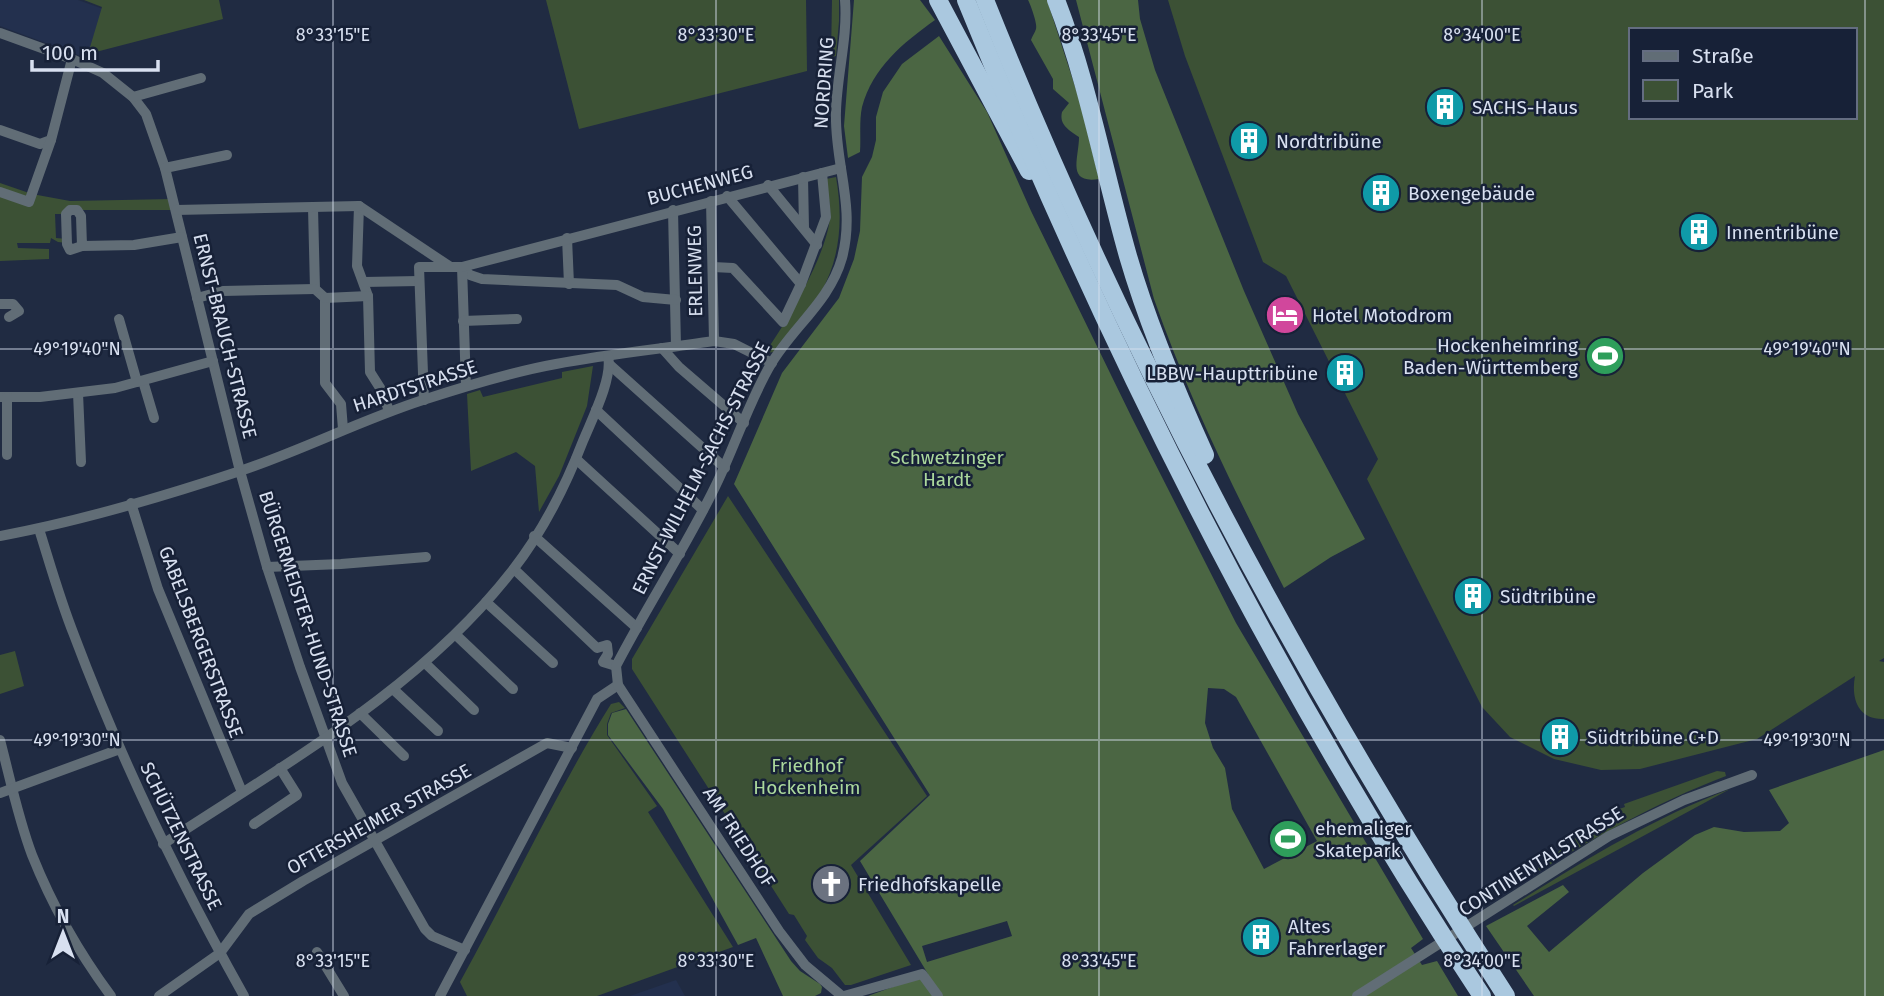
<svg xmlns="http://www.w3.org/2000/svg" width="1884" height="996" font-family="'Fira Sans',sans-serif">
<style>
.built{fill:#23304e}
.green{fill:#3c5135;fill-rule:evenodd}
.forest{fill:#4b6643;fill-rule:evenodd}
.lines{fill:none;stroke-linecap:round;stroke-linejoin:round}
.minor{stroke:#616d76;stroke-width:10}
.motorway{stroke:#aac8df;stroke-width:18}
.ticks{fill:none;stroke:#d8e0f0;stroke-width:2;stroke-opacity:0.45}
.labels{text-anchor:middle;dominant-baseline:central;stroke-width:5;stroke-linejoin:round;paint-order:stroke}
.street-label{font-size:19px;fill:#d8e0f0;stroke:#172137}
.poi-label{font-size:19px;fill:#d8e0f0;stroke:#172137;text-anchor:start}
.park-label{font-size:19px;fill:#abd89c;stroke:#172137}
.ticks-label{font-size:18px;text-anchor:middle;fill:#d8e0f0;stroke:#172137;stroke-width:5;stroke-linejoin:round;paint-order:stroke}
</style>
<rect width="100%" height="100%" fill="#202b42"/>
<!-- built -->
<g class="built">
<path d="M0 0H78L106 10 91 52 81 56 0 26Z"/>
<path d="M676 980 685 996H630Z"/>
</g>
<!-- green -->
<g class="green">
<path d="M84 0H219L223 19 88 54 102 7Z"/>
<path d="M546 0H806L807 71 579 129Z"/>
<path d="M832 0H839V21L836 56 831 57Z"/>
<path d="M1168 0H1884V658L1879 661 1884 662V719C1857 720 1851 697 1855 676L1757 739 1640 769 1601 770 1554 759 1510 737 1482 707 1367 479 1378 459 1286 276 1263 262 1185 56ZM1630 30H1854V117H1630Z"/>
<path d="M836 177C843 217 841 257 821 292 808 313 789 332 774 352L765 353C787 321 827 255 830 217 831 205 827 191 826 179Z"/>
<path d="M0 183 32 194 70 201 173 199 176 210H70L66 214H55L56 238 67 239V243L58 242 51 238 50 243H17L18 248 49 249V259L0 261Z"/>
<path d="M593 366 587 406 559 476 539 512 535 466 516 452 471 471 467 394 480 390 483 397 562 378V372Z"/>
<path d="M728 496 927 796 851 865 911 965 851 985H845L832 968 818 958 805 940 807 936 794 915 789 914 632 669V659Z"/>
<path d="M15 651 24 686 0 694V655Z"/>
<path d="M619 702 625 708 611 713 607 724V735L657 806 648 812 733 947 597 996H467L460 982C511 890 555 794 611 704Z"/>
<path d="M1717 771 1725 772 1726 776C1652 804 1585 843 1518 884L1607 813 1625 807 1624 804Z"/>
<path d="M1730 789 1514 906 1513 905C1585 860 1651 819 1730 789Z"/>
</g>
<!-- forest -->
<g class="forest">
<path d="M854 0H920L935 20C903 43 873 67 862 107 859 121 861 138 860 152L848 158 844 126Z"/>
<path d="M1028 0H1047L1080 102 1099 179C1066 184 1079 158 1079 137 1069 130 1059 125 1062 112L1069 103 1053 89V79L1031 40C1032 36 1035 33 1036 29 1038 25 1030 3 1028 0Z"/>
<path d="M1076 0H1138L1140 19 1155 70 1244 291 1298 414 1365 539 1331 557 1284 588C1236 494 1189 399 1154 299Z"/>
<path d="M939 36 987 112 1031 211 1132 418 1236 623 1423 939 1411 948 1422 965 1437 961 1458 996H868L928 974 860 861 930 795 734 484 782 373 839 298 854 259 860 231 862 177 872 157 876 140V117L883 92 902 64ZM1208 688 1224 689 1236 697 1317 841 1264 869 1232 809 1225 768 1213 748 1205 723ZM1007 921 1012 936 927 962 922 946Z"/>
<path d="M626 709 791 961 800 971 820 984 822 987 821 993 815 996H783L756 938 738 945 663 809 608 735V724L612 713Z"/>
<path d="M1884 750V996H1534L1486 926 1563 885 1569 892 1527 926 1549 952 1643 873 1695 835 1714 827 1744 832 1780 831 1789 823 1769 790Z"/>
</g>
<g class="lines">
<!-- minor -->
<g class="minor">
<path d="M0 33 72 59 103 73 133 97 146 114 165 168 240 471 267 567 300 667 342 783 425 929 432 936 465 950"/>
<path d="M133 97 201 78"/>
<path d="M0 130 40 144 51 140 72 59"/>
<path d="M165 168 227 155"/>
<path d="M803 177 804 228"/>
<path d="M768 185 817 245"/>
<path d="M0 192 29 202 51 140"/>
<path d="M727 196 801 284"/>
<path d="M711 201 714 341"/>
<path d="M359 206 357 266 368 296 370 372 382 391 389 411"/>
<path d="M359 206 449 266"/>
<path d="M313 208 315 289 325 298V383L341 404 343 429"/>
<path d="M176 210 359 206"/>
<path d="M673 210 676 346"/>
<path d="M567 238 569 284"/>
<path d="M82 246 70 250 67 244 66 214 70 210H77L81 216 82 246 134 245 182 237"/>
<path d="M462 267 470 275 482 279 617 285 643 297 676 300"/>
<path d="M462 267 466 386"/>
<path d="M713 267 733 268 783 322 801 284 826 217 822 173"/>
<path d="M364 282 419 281"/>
<path d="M197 298 223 291 315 289"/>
<path d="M325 298 368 296"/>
<path d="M0 304H13L19 311 9 317"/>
<path d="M119 319 137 382"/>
<path d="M463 321 517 319"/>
<path d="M662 348 679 367 744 423"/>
<path d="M610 365 725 468"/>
<path d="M143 381 154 418"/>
<path d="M78 393 81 462"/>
<path d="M0 397H40L115 388 213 361"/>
<path d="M7 397V455"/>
<path d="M424 400 419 267H462L841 168"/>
<path d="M596 410 703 510"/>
<path d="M576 459 680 554"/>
<path d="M131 503 158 589 242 792"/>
<path d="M39 529C50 564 60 600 74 635 121 760 179 880 244 996"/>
<path d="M0 536C81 521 162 497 240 471 303 450 361 420 423 400 466 386 511 372 556 364 608 354 661 349 714 341L734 344 772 363"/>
<path d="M534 536 637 628"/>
<path d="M267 567 341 564 426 557"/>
<path d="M514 569 597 648 607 645 608 654 603 662 616 666"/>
<path d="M486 602 553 663"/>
<path d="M456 635 513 689"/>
<path d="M425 663 474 710"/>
<path d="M393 689 438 731"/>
<path d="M360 713 404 756"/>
<path d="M0 740C10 778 18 818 32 855 52 905 79 953 111 996"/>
<path d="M0 793 120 749"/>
<path d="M254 824 297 795 280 768"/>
<path d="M163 844C286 763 420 689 512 571 541 534 566 485 583 441 592 419 613 378 608 356"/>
<path d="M317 952 344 996"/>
<path d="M159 996 220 953 249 914 303 881 547 743 572 748"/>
<path d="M440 996 597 699 618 685"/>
<path d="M842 996 805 965 779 931 618 685 616 666C647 606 684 550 714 489 734 449 748 403 771 364 793 327 830 301 842 258 856 205 834 163 836 111 837 74 848 37 845 0"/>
<path d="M844 996 922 974 938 996"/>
<path d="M1357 996 1609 836 1684 800 1752 775"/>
</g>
<!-- motorway -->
<g class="motorway">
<path d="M938 0 1029 171"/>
<path d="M966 0C1107 347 1275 684 1482 996"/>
<path d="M985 0C1124 348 1302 682 1506 996"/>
<path d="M1056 0C1088 82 1104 172 1128 256 1148 325 1176 391 1205 455"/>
</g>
</g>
<!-- ticks -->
<path class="ticks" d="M333 0V996M716 0V996M1099 0V996M1482 0V996M1865 0V996M0 349H1884M0 740H1884"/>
<!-- icons -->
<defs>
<g id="building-disc" transform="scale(2.0125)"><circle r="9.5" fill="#0f9aa8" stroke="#172137"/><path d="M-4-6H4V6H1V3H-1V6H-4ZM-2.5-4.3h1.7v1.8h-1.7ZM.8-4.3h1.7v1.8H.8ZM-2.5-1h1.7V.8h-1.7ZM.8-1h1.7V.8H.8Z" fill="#fff"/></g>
<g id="hotel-disc" transform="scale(2.0125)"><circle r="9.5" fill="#d1479c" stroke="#172137"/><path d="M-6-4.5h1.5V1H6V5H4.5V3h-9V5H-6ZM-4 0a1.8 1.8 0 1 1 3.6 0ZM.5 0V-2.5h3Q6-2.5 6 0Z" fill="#fff"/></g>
<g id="stadium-disc" transform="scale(2.0125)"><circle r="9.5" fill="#2e9e5b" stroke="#172137"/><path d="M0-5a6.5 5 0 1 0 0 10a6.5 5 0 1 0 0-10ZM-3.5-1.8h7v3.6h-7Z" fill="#fff"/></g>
<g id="church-disc" transform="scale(2.0125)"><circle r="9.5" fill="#6b7280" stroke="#172137"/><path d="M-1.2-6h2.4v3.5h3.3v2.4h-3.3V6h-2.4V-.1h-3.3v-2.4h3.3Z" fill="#fff"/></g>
</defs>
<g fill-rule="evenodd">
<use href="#building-disc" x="1445" y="107"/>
<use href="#building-disc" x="1249" y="141"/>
<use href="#building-disc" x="1381" y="193"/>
<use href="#building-disc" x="1699" y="232"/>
<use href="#hotel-disc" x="1285" y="315"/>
<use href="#stadium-disc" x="1605" y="356"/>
<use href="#building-disc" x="1345" y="373"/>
<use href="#building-disc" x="1473" y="596"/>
<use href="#building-disc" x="1560" y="737"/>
<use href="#stadium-disc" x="1288" y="839"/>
<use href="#church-disc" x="831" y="884"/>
<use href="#building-disc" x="1261" y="937"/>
</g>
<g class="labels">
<!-- street labels -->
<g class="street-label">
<text transform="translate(824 83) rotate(-86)">NORDRING</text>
<text transform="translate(700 185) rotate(-15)">BUCHENWEG</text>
<text transform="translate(695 271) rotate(-91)">ERLENWEG</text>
<text transform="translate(225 336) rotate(76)">ERNST-BRAUCH-STRASSE</text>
<text transform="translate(415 386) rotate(-18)">HARDTSTRASSE</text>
<text transform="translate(701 468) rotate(-63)">ERNST-WILHELM-SACHS-STRASSE</text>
<text transform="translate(308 624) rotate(72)">BÜRGERMEISTER-HUND-STRASSE</text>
<text transform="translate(201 642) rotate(69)">GABELSBERGERSTRASSE</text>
<text transform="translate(379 819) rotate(-29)">OFTERSHEIMER STRASSE</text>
<text transform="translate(181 836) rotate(64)">SCHÜTZENSTRASSE</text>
<text transform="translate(739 837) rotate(57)">AM FRIEDHOF</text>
<text transform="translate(1541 861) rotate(-32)">CONTINENTALSTRASSE</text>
</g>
<!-- poi labels -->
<g class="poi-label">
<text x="1472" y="107">SACHS-Haus</text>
<text x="1276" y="141">Nordtribüne</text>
<text x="1408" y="193">Boxengebäude</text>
<text x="1726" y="232">Innentribüne</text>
<text x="1312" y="315">Hotel Motodrom</text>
<text x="1578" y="345" text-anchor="end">Hockenheimring<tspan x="1578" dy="22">Baden-Württemberg</tspan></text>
<text x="1318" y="373" text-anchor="end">LBBW-Haupttribüne</text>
<text x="1500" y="596">Südtribüne</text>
<text x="1587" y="737">Südtribüne C+D</text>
<text x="1315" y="828">ehemaliger<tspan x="1315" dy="22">Skatepark</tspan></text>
<text x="858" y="884">Friedhofskapelle</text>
<text x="1288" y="926">Altes<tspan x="1288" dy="22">Fahrerlager</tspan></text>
</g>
<!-- park labels -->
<g class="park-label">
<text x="947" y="457">Schwetzinger<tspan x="947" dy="22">Hardt</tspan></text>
<text x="807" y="765">Friedhof<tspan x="807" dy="22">Hockenheim</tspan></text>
</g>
</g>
<g class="ticks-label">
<text x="333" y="41">8°33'15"E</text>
<text x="716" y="41">8°33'30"E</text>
<text x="1099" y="41">8°33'45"E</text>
<text x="1482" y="41">8°34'00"E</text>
<text x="77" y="355">49°19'40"N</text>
<text x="1807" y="355">49°19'40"N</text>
<text x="77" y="746">49°19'30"N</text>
<text x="1807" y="746">49°19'30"N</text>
<text x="333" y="967">8°33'15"E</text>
<text x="716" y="967">8°33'30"E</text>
<text x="1099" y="967">8°33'45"E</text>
<text x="1482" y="967">8°34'00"E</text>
</g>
<!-- legend -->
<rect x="1629" y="28" width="228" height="91" fill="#172137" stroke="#646d81" stroke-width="2"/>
<rect x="1643" y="51" width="35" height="10" fill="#616d76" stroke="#646d81" stroke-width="2"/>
<text x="1692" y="63" font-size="21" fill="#d8e0f0">Straße</text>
<rect x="1643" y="80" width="35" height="21" fill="#3c5135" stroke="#646d81" stroke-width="2"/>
<text x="1692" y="98" font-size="21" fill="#d8e0f0">Park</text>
<!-- north arrow -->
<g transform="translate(63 933)" stroke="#172137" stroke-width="5" paint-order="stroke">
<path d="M0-5L12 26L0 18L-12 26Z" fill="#d8e0f0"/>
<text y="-10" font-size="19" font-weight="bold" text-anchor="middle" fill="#d8e0f0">N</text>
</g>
<!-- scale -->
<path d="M32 60v10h126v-10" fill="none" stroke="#d8e0f0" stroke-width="3.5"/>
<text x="42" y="60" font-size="21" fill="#d8e0f0" stroke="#172137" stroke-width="5" paint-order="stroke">100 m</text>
</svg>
